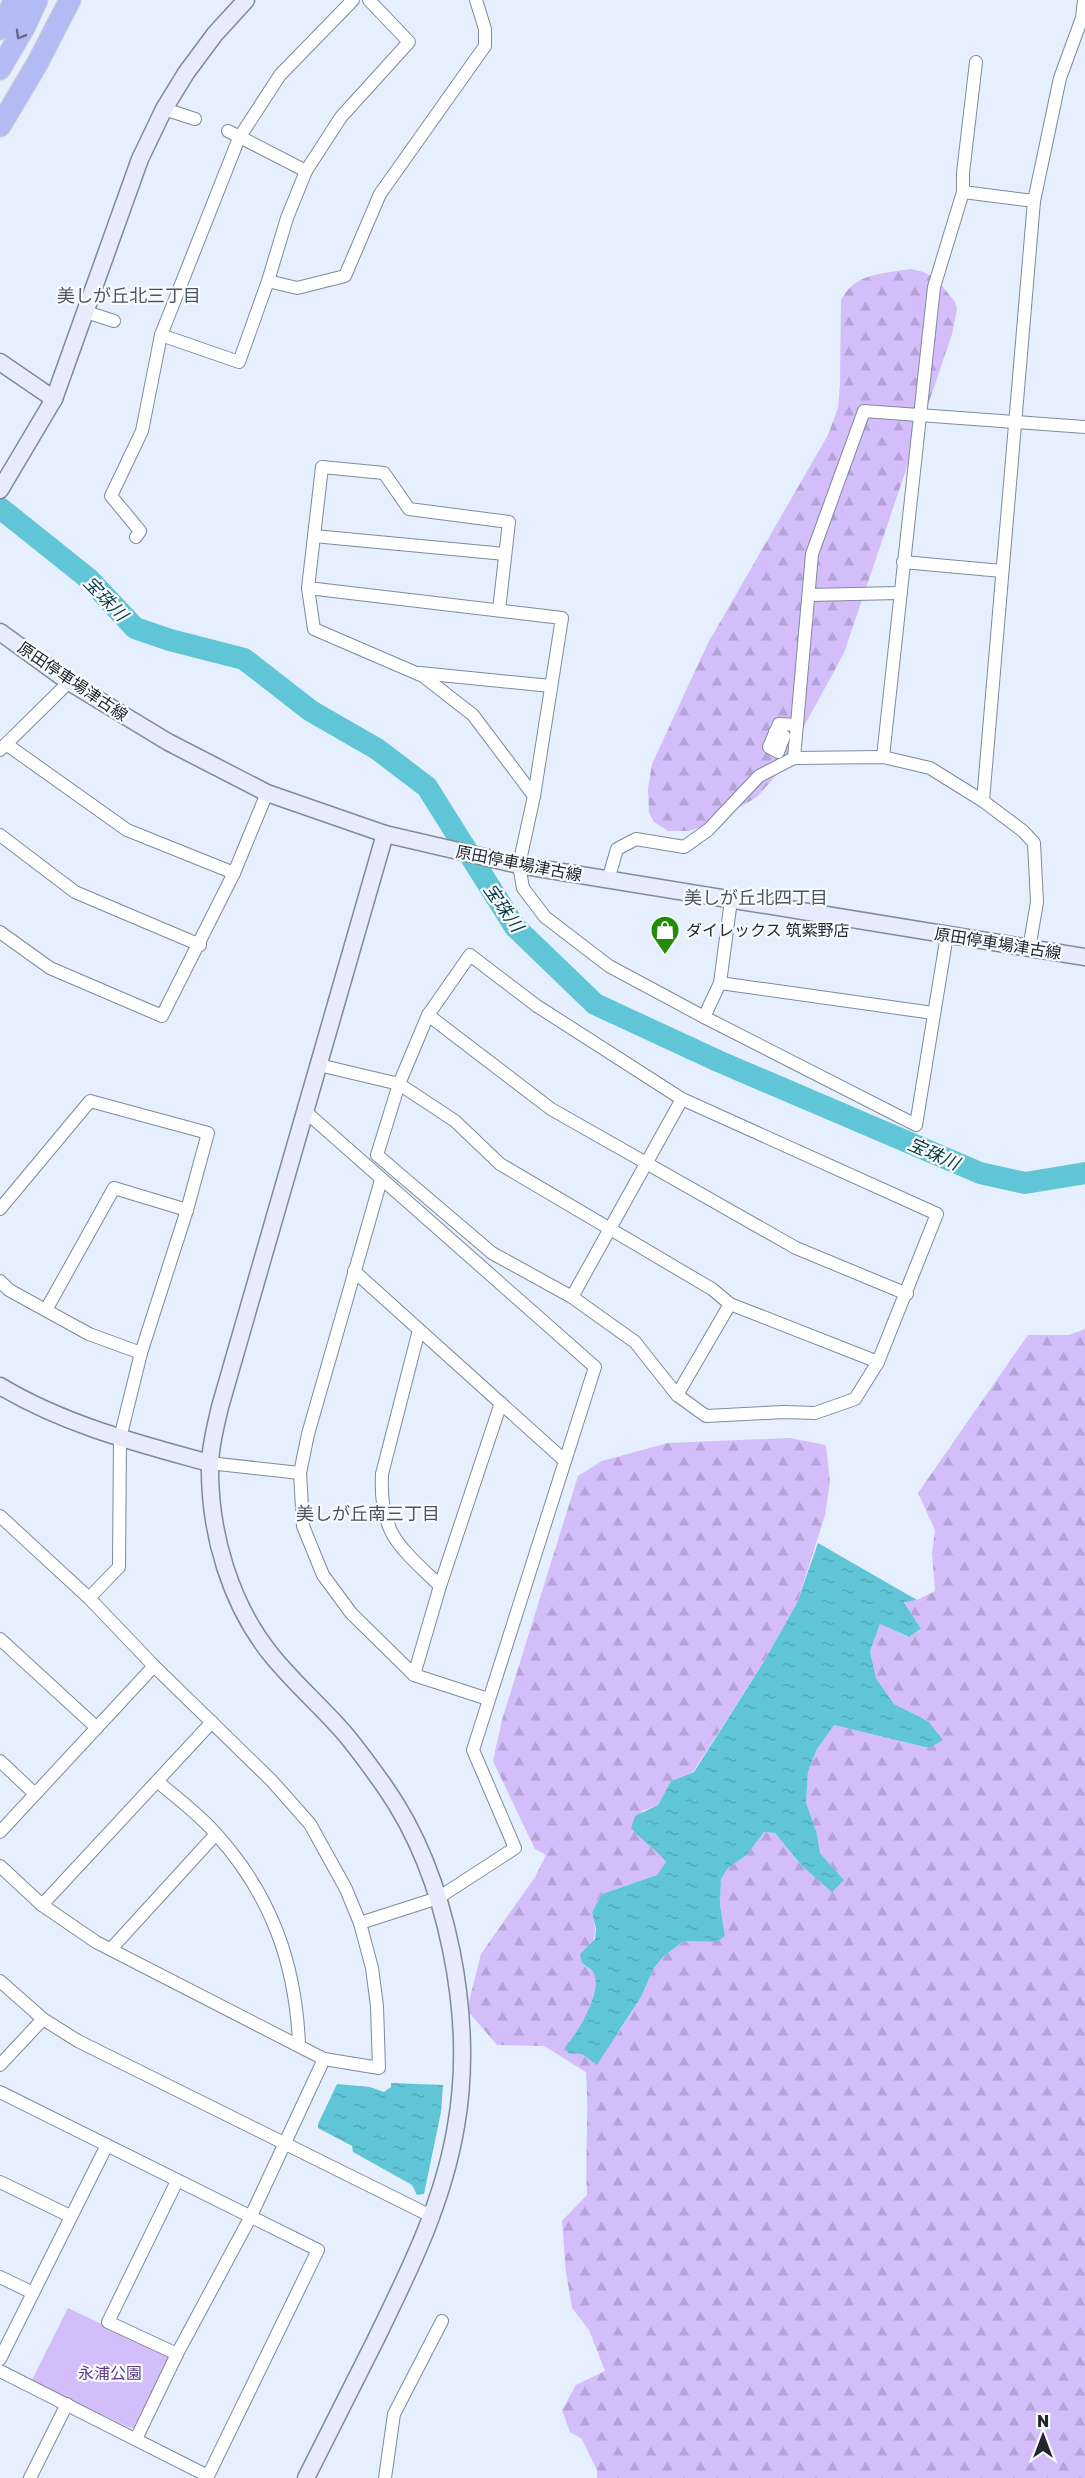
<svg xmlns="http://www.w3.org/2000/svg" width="1085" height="2478" font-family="'Golos Text','Noto Sans JP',sans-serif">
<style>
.forest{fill:url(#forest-firs)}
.park{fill:#d3bdfa}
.water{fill:url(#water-ripples)}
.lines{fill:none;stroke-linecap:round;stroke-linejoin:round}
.river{stroke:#60c6d7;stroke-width:22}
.street-casing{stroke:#7f8b9a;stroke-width:14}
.secondary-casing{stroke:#7f8b9a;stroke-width:19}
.highway-casing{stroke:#cecfd1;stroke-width:23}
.street{stroke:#fff;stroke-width:12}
.secondary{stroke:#e8ebfc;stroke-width:16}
.highway{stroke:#b3bbf5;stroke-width:21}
.oneway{stroke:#636a87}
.labels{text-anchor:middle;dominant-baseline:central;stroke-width:4.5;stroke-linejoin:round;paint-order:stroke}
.street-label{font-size:16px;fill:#22272d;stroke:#f9fcff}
.poi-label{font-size:16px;fill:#22272d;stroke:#f9fcff;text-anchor:start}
.park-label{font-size:16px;fill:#5c3a89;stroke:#f9fcff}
.neighbourhood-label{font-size:18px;fill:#4a5462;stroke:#f9fcff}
.water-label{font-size:18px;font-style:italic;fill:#0a3b43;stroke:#f9fcff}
</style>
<defs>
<pattern id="forest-firs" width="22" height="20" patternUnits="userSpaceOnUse" patternTransform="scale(1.5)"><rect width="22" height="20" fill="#d3bdfa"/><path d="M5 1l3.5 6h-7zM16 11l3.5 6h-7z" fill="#b5a2d7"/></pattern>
<pattern id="water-ripples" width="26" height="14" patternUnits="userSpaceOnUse" patternTransform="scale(1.5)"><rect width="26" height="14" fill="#60c6d7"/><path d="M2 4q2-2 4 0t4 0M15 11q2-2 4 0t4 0" fill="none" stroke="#53aab9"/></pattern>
</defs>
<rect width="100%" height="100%" fill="#e5effd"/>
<!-- forest -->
<g class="forest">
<path d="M911 269 923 272 936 278 955 302 957 309 952 334 844 653 779 772 757 797 711 824 688 831H668L654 822 649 813 648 789 652 764 707 645 828 435 838 408 840 385 841 301C854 272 884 274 911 269Z"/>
<path d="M1085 1329V2478H597V2470L582 2439 570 2432 562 2410 576 2385 605 2371 589 2330 572 2308 566 2272 562 2221 587 2195C585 2154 589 2113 586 2072L544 2046 497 2045 467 2010 481 1954 535 1877 546 1855 535 1849 493 1761 502 1720 578 1476 602 1461 668 1443 790 1438 826 1445 830 1482 825 1515 797 1603 763 1663 693 1772 671 1781 658 1805 642 1811 637 1835 651 1844 666 1862 657 1875 602 1894 592 1912C598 1937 594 1942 582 1963 585 1965 591 1969 593 1972 604 1988 576 2036 568 2052L582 2054 617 2035 641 1997 654 1968 663 1957 684 1941 717 1942 725 1936 720 1905 721 1879 728 1868 747 1855 764 1832 775 1833 802 1866 844 1880 820 1853 817 1834 806 1802 808 1772 817 1749 834 1725 929 1748 928 1721 894 1704 876 1678 870 1651 880 1624 908 1637 921 1630 904 1601 917 1600 935 1591 932 1553 935 1530 918 1493 1028 1335H1069Z"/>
</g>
<!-- park -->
<path class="park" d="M68 2308 167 2355 169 2361 136 2428 128 2427 32 2380Z"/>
<!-- water -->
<g class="water">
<path d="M818 1543 917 1600 904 1602 921 1629 909 1637 880 1624 870 1651 876 1678 894 1704 928 1721 943 1740 929 1748 834 1725 817 1749 808 1772 806 1802 817 1834 820 1853 844 1880 832 1892 802 1866 775 1833 764 1832 747 1855 728 1868 721 1879 720 1905 725 1936 717 1942 684 1941 663 1957 654 1968 641 1997 597 2065 582 2054 568 2053 565 2047C577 2035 604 1989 593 1972 591 1969 585 1965 582 1963L580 1954 595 1939 596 1929 592 1912 602 1894 657 1875 666 1862C655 1848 641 1840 631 1828L635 1816 658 1805 671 1781 694 1772 763 1663 797 1603Z"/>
<path d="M391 2083 443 2085 441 2112 424 2194 417 2195 412 2185 353 2152 352 2146 318 2128V2124L337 2084 370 2087 384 2092 391 2087Z"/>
</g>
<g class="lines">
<!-- river -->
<path class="river" d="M0 508 89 579 135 628 170 640 244 659 311 711 377 749 427 787 515 927 595 1004 718 1061 980 1173 1025 1183 1085 1173"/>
<!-- street casing -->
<g class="street-casing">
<g id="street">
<path d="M976 62 963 173V192L1034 201"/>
<path d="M164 109 195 119"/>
<path d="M228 131 306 171"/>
<path d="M268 281 297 288 345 276 380 194 485 46V29L476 0"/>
<path d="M86 312 114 321"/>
<path d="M161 335 239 362 268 281 287 218 306 171 341 117 409 42 369 0"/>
<path d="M314 536 505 554"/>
<path d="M136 537 140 531 111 496 142 431 161 335 239 138 280 75 353 0"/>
<path d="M903 562 1002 571"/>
<path d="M308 588 562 618 534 796 519 865 523 888 545 917 609 966 704 1017 916 1125 947 935"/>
<path d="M809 595 899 593"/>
<path d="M499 610 509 522 409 509 384 473 322 467 308 588 314 629 423 676 473 715 534 796"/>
<path d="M420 673 551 686"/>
<path d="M775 732 784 736 778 752 769 747 779 724 797 725"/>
<path d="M6 744 127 830 234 873"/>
<path d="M0 750 69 682"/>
<path d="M883 757 934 287 963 192"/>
<path d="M794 758 812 554 864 411 1085 427"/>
<path d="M983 801 1034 201 1060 78 1082 18 1084 0"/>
<path d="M0 835 75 892 200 945"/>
<path d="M608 880 617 849 636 839 684 847 708 830 759 776 794 758 883 757 930 768 983 801 1023 831 1034 843 1037 902 1029 949"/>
<path d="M0 932 50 968 162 1016 234 873 267 793"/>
<path d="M470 955 537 1006 682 1099 937 1214 878 1362 855 1399 815 1413 784 1412 706 1416 677 1395 635 1342 572 1297 492 1253 377 1155 399 1084 428 1015Z"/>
<path d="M720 983 933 1013"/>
<path d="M428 1015 551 1109 796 1248 907 1294"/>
<path d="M704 1017 720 983 731 900"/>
<path d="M319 1065 399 1084 455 1121 500 1164 712 1289 730 1304 677 1395"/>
<path d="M306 1112 595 1367 473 1750 515 1848 438 1898 360 1923"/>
<path d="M381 1180 308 1434 300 1473 303 1526 323 1575 351 1613 408 1669 414 1675 488 1699"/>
<path d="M0 1209 90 1101 208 1133 187 1210 141 1353 120 1438 119 1567 89 1598"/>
<path d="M354 1271 565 1461"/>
<path d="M0 1281 9 1290 89 1334 141 1353"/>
<path d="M572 1297 682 1099"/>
<path d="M730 1304 878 1362"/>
<path d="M46 1310 114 1188 187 1210"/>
<path d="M419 1330 382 1474C379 1534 400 1547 440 1586"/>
<path d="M209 1463 300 1473"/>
<path d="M0 1516 89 1598 154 1666 272 1781 310 1824 346 1889 360 1923 372 1968 377 2006 379 2068 324 2059 96 1942 42 1905 0 1866"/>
<path d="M0 1639 97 1728"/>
<path d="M414 1675 440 1586 501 1403"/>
<path d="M0 1761 35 1794"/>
<path d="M158 1782C178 1799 200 1815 217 1835 271 1895 296 1964 299 2045"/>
<path d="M0 1832 154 1666"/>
<path d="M42 1905 212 1722"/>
<path d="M111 1949 216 1834"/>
<path d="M0 1981 43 2019 78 2041 433 2217"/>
<path d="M0 2065 43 2019"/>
<path d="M0 2092 318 2250 208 2476 0 2371"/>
<path d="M0 2182 70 2216"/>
<path d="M0 2277 33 2293"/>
<path d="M177 2354 108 2322 177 2181"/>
<path d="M0 2359 107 2145"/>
<path d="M136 2439 177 2354 250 2218 324 2059"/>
<path d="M30 2478 67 2404"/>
<path d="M385 2478 394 2414 442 2321"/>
</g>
</g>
<!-- secondary casing -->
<g class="secondary-casing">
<g id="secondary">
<path d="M0 362 54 399"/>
<path d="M0 490 54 399 140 159 164 109 186 73 215 34 246 0"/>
<path d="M0 632 69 682 168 742 267 793 385 834 519 865 1085 957"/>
<path d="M0 1386C65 1425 137 1443 209 1463"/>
<path d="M306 2478C329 2432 352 2386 375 2341 409 2271 443 2204 456 2126 475 2019 448 1877 385 1787 373 1770 360 1752 346 1735 323 1708 296 1685 273 1657 230 1605 209 1532 210 1465 210 1446 216 1425 220 1407L385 834"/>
</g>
</g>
<!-- highway casing -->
<g class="highway-casing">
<g id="highway">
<path d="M0 29 15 0"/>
<path d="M0 69 24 28 37 0"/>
<path d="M0 126 37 64 70 0"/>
</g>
</g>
<!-- street -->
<use href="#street" class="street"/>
<!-- secondary -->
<use href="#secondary" class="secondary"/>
<!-- highway -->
<use href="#highway" class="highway"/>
</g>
<!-- one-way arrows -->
<defs><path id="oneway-chevron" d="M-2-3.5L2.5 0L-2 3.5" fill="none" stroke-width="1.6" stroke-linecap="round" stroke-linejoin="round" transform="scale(1.5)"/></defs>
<use class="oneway" href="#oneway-chevron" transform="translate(20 35) rotate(120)"/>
<!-- icons -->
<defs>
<g id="shop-pin" transform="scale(1.5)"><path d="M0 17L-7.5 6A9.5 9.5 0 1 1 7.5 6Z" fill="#238b05" stroke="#f9fcff"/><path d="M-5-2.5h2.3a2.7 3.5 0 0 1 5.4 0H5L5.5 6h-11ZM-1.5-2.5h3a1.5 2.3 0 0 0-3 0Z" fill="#fff"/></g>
</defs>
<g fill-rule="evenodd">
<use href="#shop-pin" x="665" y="930"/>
</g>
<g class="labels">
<!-- street labels -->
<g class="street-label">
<text transform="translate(73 681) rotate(34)">原田停車場津古線</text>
<text transform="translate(519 863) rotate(11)">原田停車場津古線</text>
<text transform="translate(998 943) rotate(9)">原田停車場津古線</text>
</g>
<!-- poi labels -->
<g class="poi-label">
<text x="686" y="930">ダイレックス 筑紫野店</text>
</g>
<!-- park labels -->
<g class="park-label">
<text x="110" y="2373">永浦公園</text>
</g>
<!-- neighbourhood labels -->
<g class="neighbourhood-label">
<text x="129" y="295">美しが丘北三丁目</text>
<text x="756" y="897">美しが丘北四丁目</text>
<text x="368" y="1513">美しが丘南三丁目</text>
</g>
<!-- water labels -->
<g class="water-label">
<text transform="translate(106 598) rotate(46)">宝珠川</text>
<text transform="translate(504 907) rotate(55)">宝珠川</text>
<text transform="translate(934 1153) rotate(24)">宝珠川</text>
</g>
</g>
<!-- north arrow -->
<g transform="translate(1043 2436)" stroke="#f9fcff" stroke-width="4.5" paint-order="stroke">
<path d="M0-4.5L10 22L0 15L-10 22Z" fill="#22272d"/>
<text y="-9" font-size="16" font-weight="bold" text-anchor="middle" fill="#22272d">N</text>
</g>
</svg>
